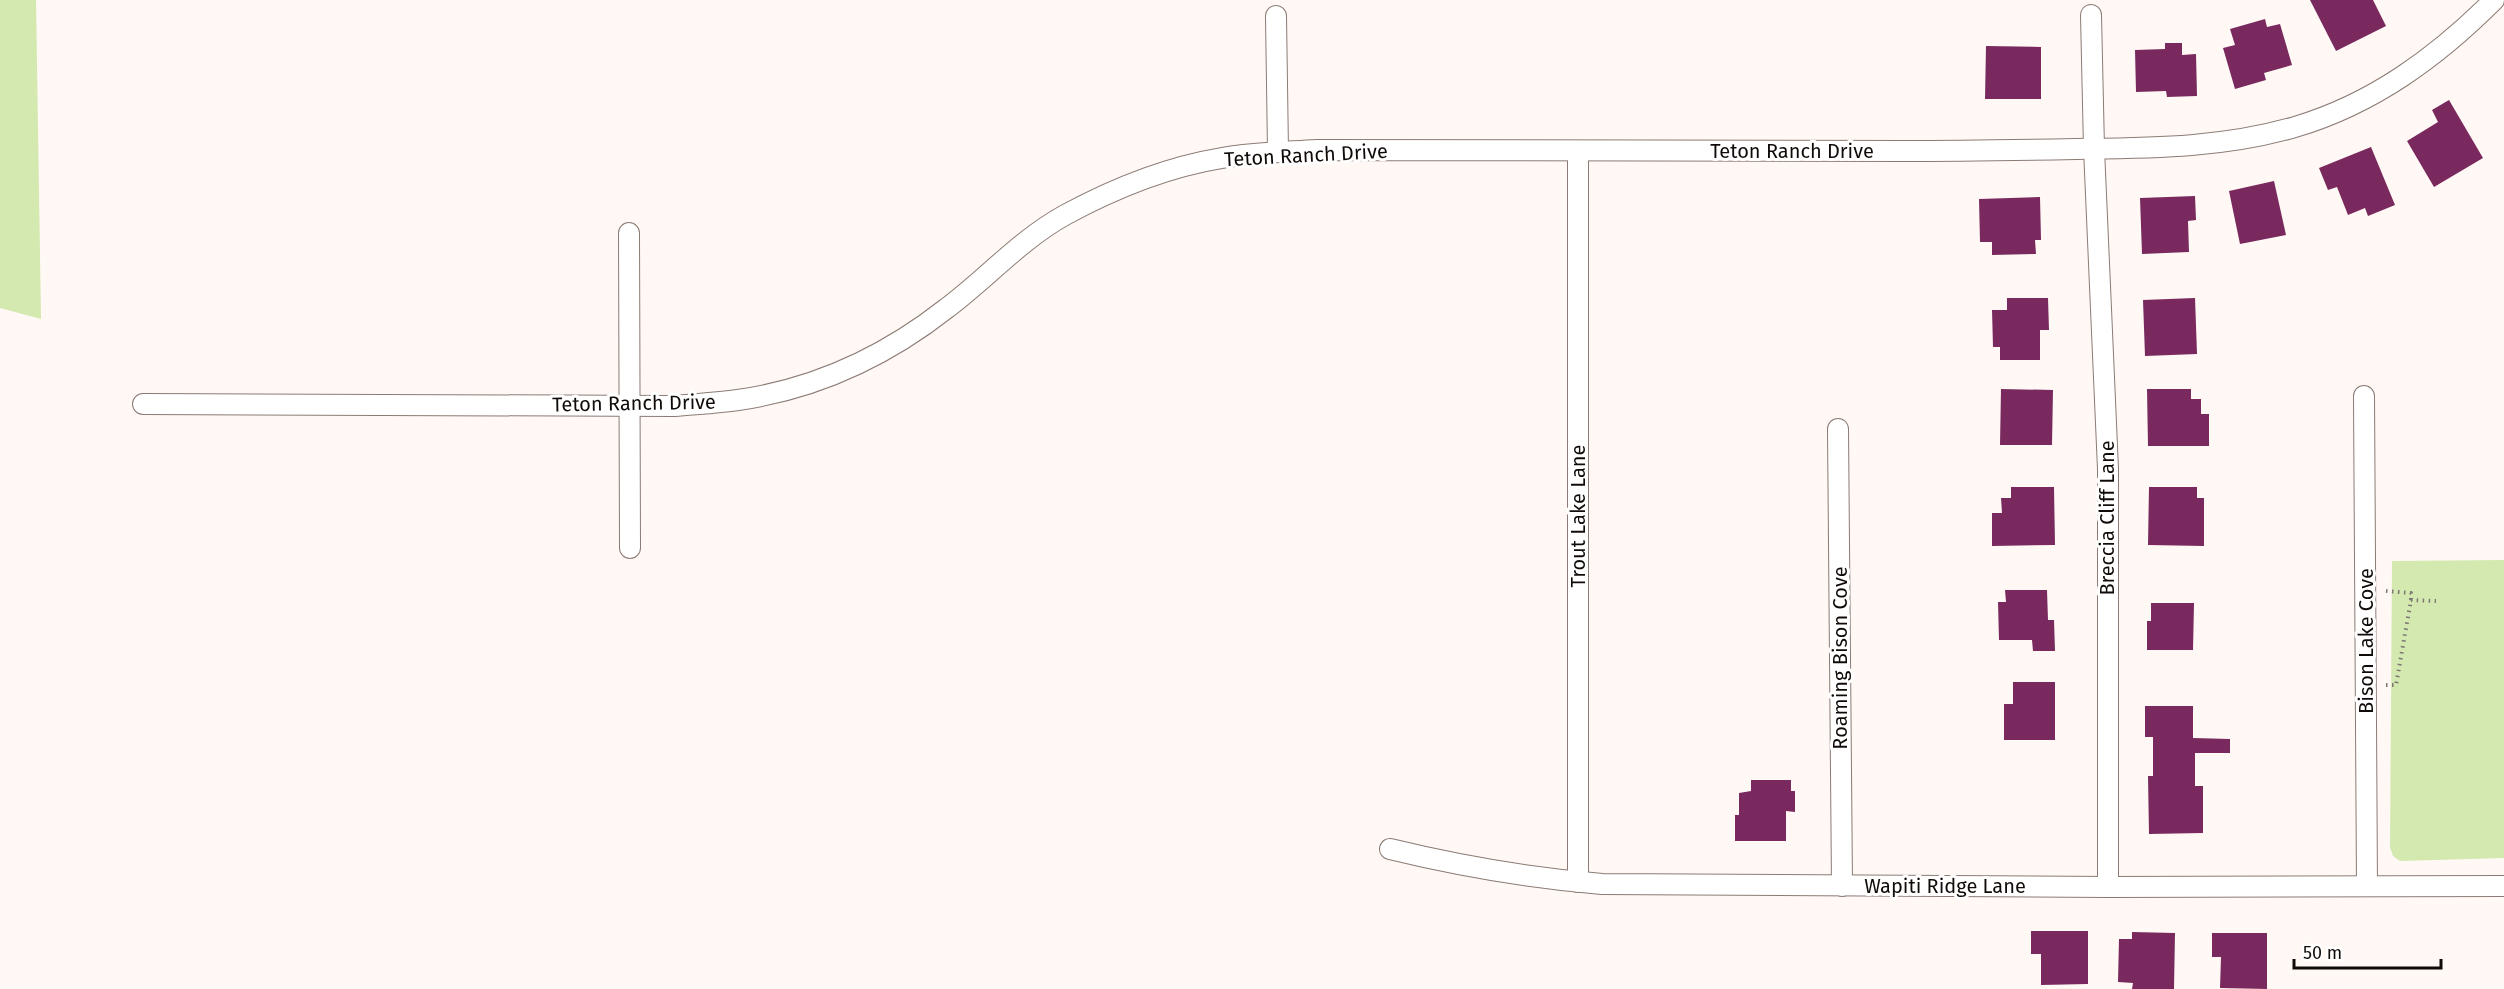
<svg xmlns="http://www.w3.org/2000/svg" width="2504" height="989" font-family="'Fira Sans',sans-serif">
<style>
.green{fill:#d4e9af}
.building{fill:#79295e}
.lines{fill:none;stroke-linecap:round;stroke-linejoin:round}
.street-casing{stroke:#8b7b74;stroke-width:22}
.path{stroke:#7d7774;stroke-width:4;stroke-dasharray:1.5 4.5;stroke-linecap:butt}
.street{stroke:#fff;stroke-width:20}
.labels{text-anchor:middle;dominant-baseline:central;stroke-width:6;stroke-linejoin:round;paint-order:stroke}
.street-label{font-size:20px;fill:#100b08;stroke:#fff}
</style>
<rect width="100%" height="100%" fill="#fff8f4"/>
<!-- green -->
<g class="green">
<path d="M0 0H36L41 319 0 308Z"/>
<path d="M2504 560V858L2400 861 2393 856 2390 847 2392 561Z"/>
</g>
<!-- building -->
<g class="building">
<path d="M2310 0H2373L2386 26 2336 51Z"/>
<path d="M2265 19 2267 27 2280 24 2292 65 2264 73 2266 80 2235 89 2223 48 2235 45 2230 29Z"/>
<path d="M2165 43H2182V55L2196 54 2197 96 2167 97 2166 91 2136 92 2135 50 2165 49Z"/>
<path d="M1986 46 2041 47V99H1985Z"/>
<path d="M2449 100 2483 158 2434 187 2407 141 2438 122 2432 110Z"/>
<path d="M2371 147 2395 205 2368 216 2365 208 2348 215 2337 187 2328 190 2319 168Z"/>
<path d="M2274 181 2286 235 2240 244 2229 191Z"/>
<path d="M2195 196 2196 220 2188 221 2189 252 2142 254 2140 198Z"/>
<path d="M2040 197 2041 240H2035L2036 254 1992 255V242H1980L1979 199Z"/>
<path d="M2007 298H2048L2049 330H2040V360H2000V347H1993L1992 310H2007Z"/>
<path d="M2195 298 2197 354 2145 356 2143 300Z"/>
<path d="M2001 389 2053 390 2052 445H2000Z"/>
<path d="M2147 389H2191V399H2201V414H2209V446H2148Z"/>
<path d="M2011 487H2054L2055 545 1992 546V513H2002L2001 498H2011Z"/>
<path d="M2149 487H2197V498H2204V546L2148 545Z"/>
<path d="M2005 590H2047L2048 620H2054L2055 651H2033L2032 640H1999L1998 602H2006Z"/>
<path d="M2151 603H2194L2193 650H2147V621H2151Z"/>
<path d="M2013 682H2055V740H2004V704H2013Z"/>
<path d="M2145 706H2193V738L2230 739V753H2195V786H2203V833L2149 834 2148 776H2153V737H2145Z"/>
<path d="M1751 780H1791V791H1795V812L1786 811V841H1735V815H1739V793L1751 791Z"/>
<path d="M2031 931H2088V984L2041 985V954H2031Z"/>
<path d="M2132 932 2175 933 2174 989H2132L2133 983 2118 982 2119 939H2132Z"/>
<path d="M2212 933H2267V989L2220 988 2221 957H2212Z"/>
</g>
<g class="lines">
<!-- street casing -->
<g class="street-casing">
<g id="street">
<path d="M2091 15 2094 149 2108 469V887"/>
<path d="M1276 16 1278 152"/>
<path d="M629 233 630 548"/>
<path d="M2364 396 2367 886"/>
<path d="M143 404 674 406C695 404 717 403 738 400 815 389 886 356 947 308 987 278 1020 240 1065 215 1113 189 1167 167 1222 158 1253 152 1285 152 1317 150 1513 151 1709 151 1905 151 1962 151 2019 150 2076 149 2151 148 2223 148 2295 127 2373 104 2437 57 2494 0"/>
<path d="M1838 429 1842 886"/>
<path d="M1390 849C1460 866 1530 878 1602 884L2108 887 2504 886"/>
<path d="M1578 882V151"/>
</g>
</g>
<!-- path -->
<g class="path">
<path d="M2386 591 2411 593V600"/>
<path d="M2386 685H2396L2411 600 2436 601"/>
</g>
<!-- street -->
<use href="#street" class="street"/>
</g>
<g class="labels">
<!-- street labels -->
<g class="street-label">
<text x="1792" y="151">Teton Ranch Drive</text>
<text transform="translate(1306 155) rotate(-3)">Teton Ranch Drive</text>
<text transform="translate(634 403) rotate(-1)">Teton Ranch Drive</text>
<text transform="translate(1578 516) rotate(-90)">Trout Lake Lane</text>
<text transform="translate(2107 518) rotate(-90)">Breccia Cliff Lane</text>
<text transform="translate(2366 641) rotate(-90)">Bison Lake Cove</text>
<text transform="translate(1840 658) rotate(-90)">Roaming Bison Cove</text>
<text x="1945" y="886">Wapiti Ridge Lane</text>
</g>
</g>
<!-- scale -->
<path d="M2294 959v9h147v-9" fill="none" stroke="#100b08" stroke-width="3"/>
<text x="2303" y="959" font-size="18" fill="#100b08" stroke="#ffffff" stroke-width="4.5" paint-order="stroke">50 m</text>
</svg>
